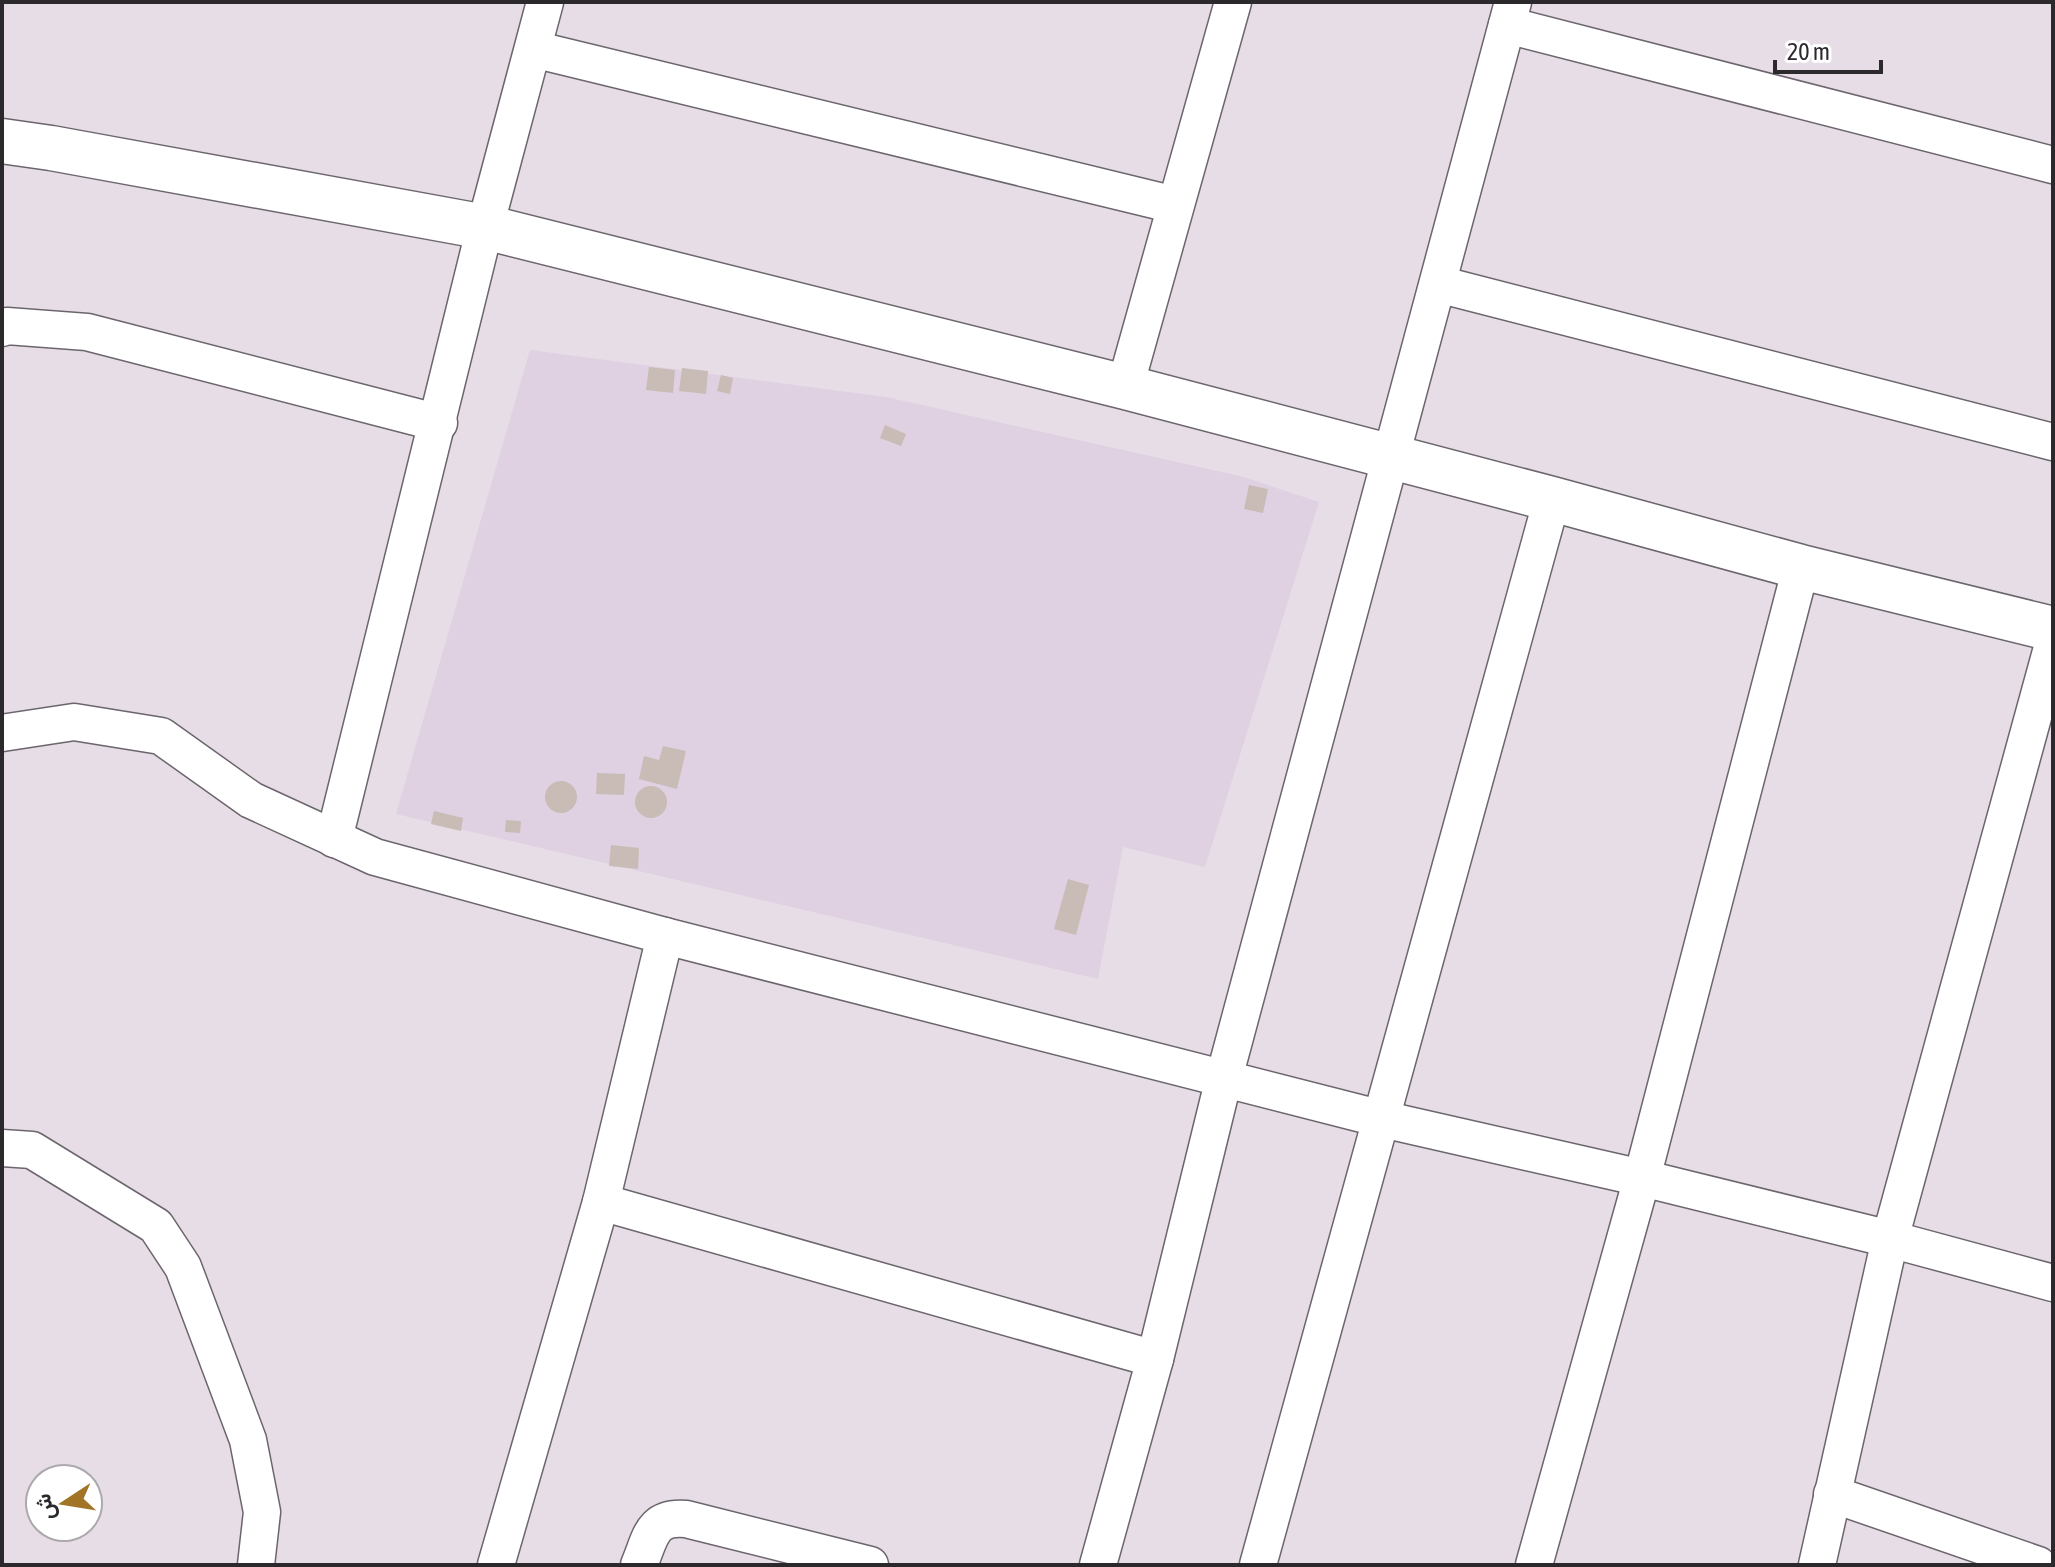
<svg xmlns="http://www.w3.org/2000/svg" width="2055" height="1567" font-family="'Asap Condensed',Vazirmatn,sans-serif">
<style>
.built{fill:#dfd1e1}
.building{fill:#c9bbb6}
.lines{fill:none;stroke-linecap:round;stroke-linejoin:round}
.minor-casing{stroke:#6c656d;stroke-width:39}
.tertiary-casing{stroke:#6c656d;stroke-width:47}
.minor{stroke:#fff;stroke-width:36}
.tertiary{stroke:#fff;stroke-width:44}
</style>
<rect width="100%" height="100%" fill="#e6dde7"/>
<!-- built -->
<path class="built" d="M530 350 886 397 1244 477 1319 502 1205 867 1123 847 1098 979 396 814Z"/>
<!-- building -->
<g class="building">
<path d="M649 367 675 370 673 393 646 390Z"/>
<path d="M682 368 708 371 706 394 679 391Z"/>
<path d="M721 375 733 378 730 394 717 391Z"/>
<path d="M885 425 906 434 901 446 880 438Z"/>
<path d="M1249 485 1268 489 1263 513 1244 509Z"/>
<path d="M663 746 686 751 677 789 639 779 644 756 659 760Z"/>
<path d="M597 773 625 774 624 795 596 794Z"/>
<circle cx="561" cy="797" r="16"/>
<circle cx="651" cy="802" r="16"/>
<path d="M434 811 463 818 461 831 431 824Z"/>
<path d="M506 820 521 821 520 833 505 832Z"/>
<path d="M611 845 639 848 638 869 609 866Z"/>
<path d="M1068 879 1089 885 1076 935 1054 929Z"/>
</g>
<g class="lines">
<!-- minor casing -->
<g class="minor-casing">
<g id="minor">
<path d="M1507 25 2053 165"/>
<path d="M533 49 1175 205"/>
<path d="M1438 284 2053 442"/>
<path d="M2 328 7 326 87 332 439 423"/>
<path d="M1125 387 1233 2"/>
<path d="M2 733 74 722 161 736 251 800 375 857 665 936 1382 1119 1642 1178 1890 1239 2053 1283"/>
<path d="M334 839 485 227 545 2"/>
<path d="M2 1148 32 1150 156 1226 183 1267 248 1440 262 1512 256 1565"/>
<path d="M601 1202 1155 1359"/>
<path d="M1832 1494 2038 1565"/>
<path d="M496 1565 601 1202 665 936"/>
<path d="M639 1565C651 1537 651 1516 686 1519L870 1565"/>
<path d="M1098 1565 1155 1359 1224 1078 1513 2"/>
<path d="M1258 1565 1552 499"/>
<path d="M1534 1565 1642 1178 1801 567"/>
<path d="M1817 1565 1890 1239 2053 644"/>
</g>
</g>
<!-- tertiary casing -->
<g class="tertiary-casing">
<path id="tertiary" d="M2 141 51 148 485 227 1125 387 1552 499 1801 567 2053 629"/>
</g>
<!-- minor -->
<use href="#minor" class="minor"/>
<!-- tertiary -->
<use href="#tertiary" class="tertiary"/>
</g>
<!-- border -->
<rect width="2055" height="1567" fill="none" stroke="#2c292d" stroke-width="8"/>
<!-- north arrow -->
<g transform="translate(64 1503) rotate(258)"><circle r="38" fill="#ffffff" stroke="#aba9ab" stroke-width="2"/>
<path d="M0-6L14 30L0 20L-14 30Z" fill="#a17525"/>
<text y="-12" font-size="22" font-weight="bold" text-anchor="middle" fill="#2c292d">ش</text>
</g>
<!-- scale -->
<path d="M1775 60v12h106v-12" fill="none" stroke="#2c292d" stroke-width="4"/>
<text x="1787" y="60" font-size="24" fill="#2c292d" stroke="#ffffff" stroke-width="6" paint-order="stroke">20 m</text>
</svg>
